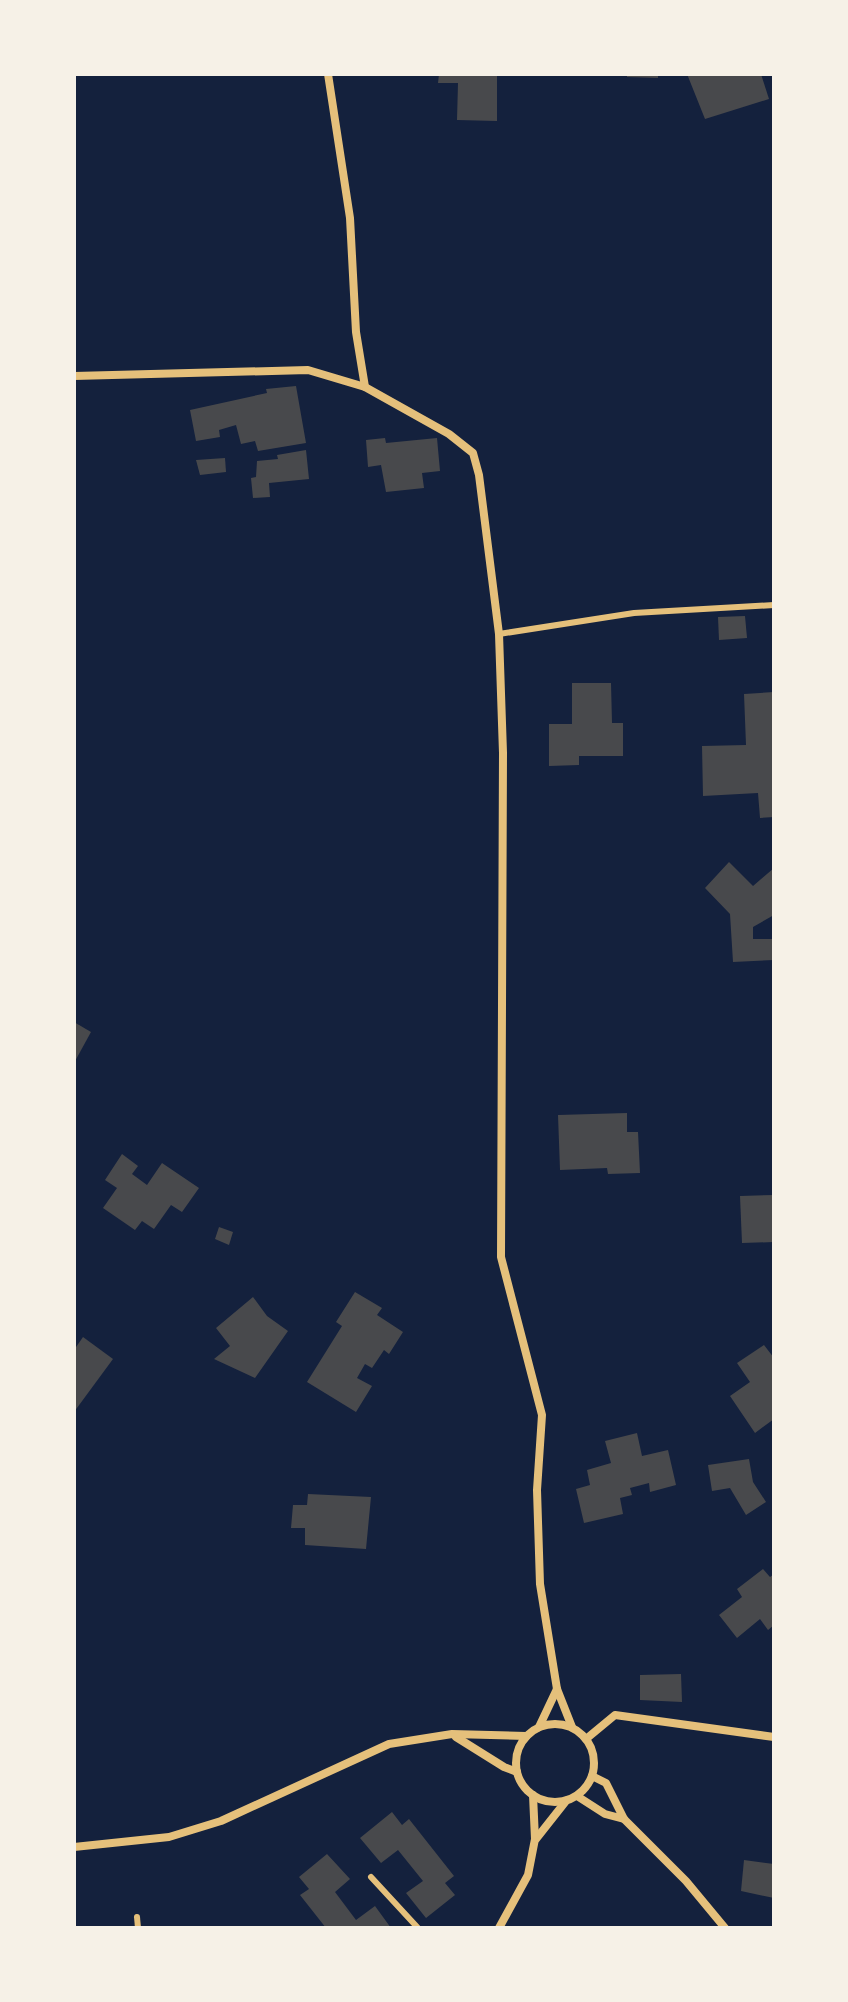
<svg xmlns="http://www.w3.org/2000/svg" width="848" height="2002" font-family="Cabin,sans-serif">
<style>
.building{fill:#48494c}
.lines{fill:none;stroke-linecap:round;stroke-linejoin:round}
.service{stroke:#e5c07b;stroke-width:6}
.minor{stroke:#e5c07b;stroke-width:8}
</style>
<rect width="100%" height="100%" fill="#14213d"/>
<!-- building -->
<g class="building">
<path d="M439 74H497V121L457 120 458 83H438Z"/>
<path d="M627 74H658V78L627 77Z"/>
<path d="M687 74H761L769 99 705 119Z"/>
<path d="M296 386 306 443 258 451 255 441 241 444 236 425 219 430 220 437 196 441 190 410 267 393 266 389Z"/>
<path d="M385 438 386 443 437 438 440 471 422 473 424 488 386 492 381 465 368 467 366 440Z"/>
<path d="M306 450 309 479 269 483 270 497 253 498 251 478 256 477 257 461 278 459 277 455Z"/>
<path d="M225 458 226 472 200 475 196 460Z"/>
<path d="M745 616 747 638 719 640 718 617Z"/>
<path d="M572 683H611L612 723H623V756H579V765L549 766V724H572Z"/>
<path d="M774 692V817L760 818 758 793 703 796 702 746 746 745 744 694Z"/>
<path d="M729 862 753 886 774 868V915L753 927V939H774V960L733 962 730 914 705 888Z"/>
<path d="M74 1022 91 1032 74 1063Z"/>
<path d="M627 1113V1132H638L640 1173 608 1174 607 1168 560 1170 558 1115Z"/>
<path d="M122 1154 138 1166 132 1174 147 1185 162 1163 199 1188 182 1212 171 1205 154 1229 142 1221 135 1230 103 1208 117 1188 105 1180Z"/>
<path d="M774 1195V1242L742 1243 740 1196Z"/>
<path d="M219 1227 233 1232 229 1245 215 1239Z"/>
<path d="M355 1292 382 1308 377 1315 403 1332 389 1354 384 1350 372 1368 365 1364 357 1378 372 1386 356 1412 307 1382 342 1326 336 1322Z"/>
<path d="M253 1297 267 1316 288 1331 255 1378 214 1359 230 1346 216 1328Z"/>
<path d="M83 1337 113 1359 74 1412V1350Z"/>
<path d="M764 1345 774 1358V1419L755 1433 730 1396 750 1382 737 1363Z"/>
<path d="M637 1433 642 1456 668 1450 676 1485 650 1492 649 1483 630 1488 632 1495 620 1498 623 1514 584 1523 576 1489 590 1485 587 1470 611 1463 605 1441Z"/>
<path d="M749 1459 753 1482 766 1502 746 1515 730 1488 712 1491 708 1465Z"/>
<path d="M308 1494 371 1497 366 1549 305 1545V1528H291L293 1505H307Z"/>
<path d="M763 1569 770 1577 774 1574V1625L768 1630 760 1619 737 1638 719 1615 742 1597 737 1589Z"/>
<path d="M681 1674 682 1702 640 1700V1675Z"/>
<path d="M392 1812 402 1825 409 1819 454 1876 445 1883 455 1895 426 1918 406 1893 423 1881 398 1850 381 1863 360 1838Z"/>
<path d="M327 1854 350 1879 335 1892 356 1920 375 1906 391 1928H326L300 1895 309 1889 299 1877Z"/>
<path d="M744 1860 774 1864V1898L741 1891Z"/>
</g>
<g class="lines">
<!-- service -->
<g class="service">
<path d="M499 634 634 613 774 605"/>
<path d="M371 1877 418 1928"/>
<path d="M137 1917 138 1928"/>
</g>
<!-- minor -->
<g class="minor">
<path d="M328 74 350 218 356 332 365 387 449 434 473 453 479 475 499 634 503 753 501 1257 542 1415 537 1490 540 1584 557 1689 572 1727"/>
<path d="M74 376 308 370 365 387"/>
<circle cx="555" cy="1763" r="39"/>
<path d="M539 1727 557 1689"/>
<path d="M456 1737 504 1767 517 1772"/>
<path d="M586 1739 615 1715 774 1737"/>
<path d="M592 1776 606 1783 624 1819 686 1881 725 1928"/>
<path d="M577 1796 605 1814 624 1819"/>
<path d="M536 1839 566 1801"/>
<path d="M74 1847 169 1837 221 1821 389 1744 452 1734 526 1736"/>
<path d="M499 1928 528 1875 535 1839 533 1795"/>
</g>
</g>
<!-- border -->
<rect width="848" height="2002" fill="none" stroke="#f6f1e7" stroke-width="152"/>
</svg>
